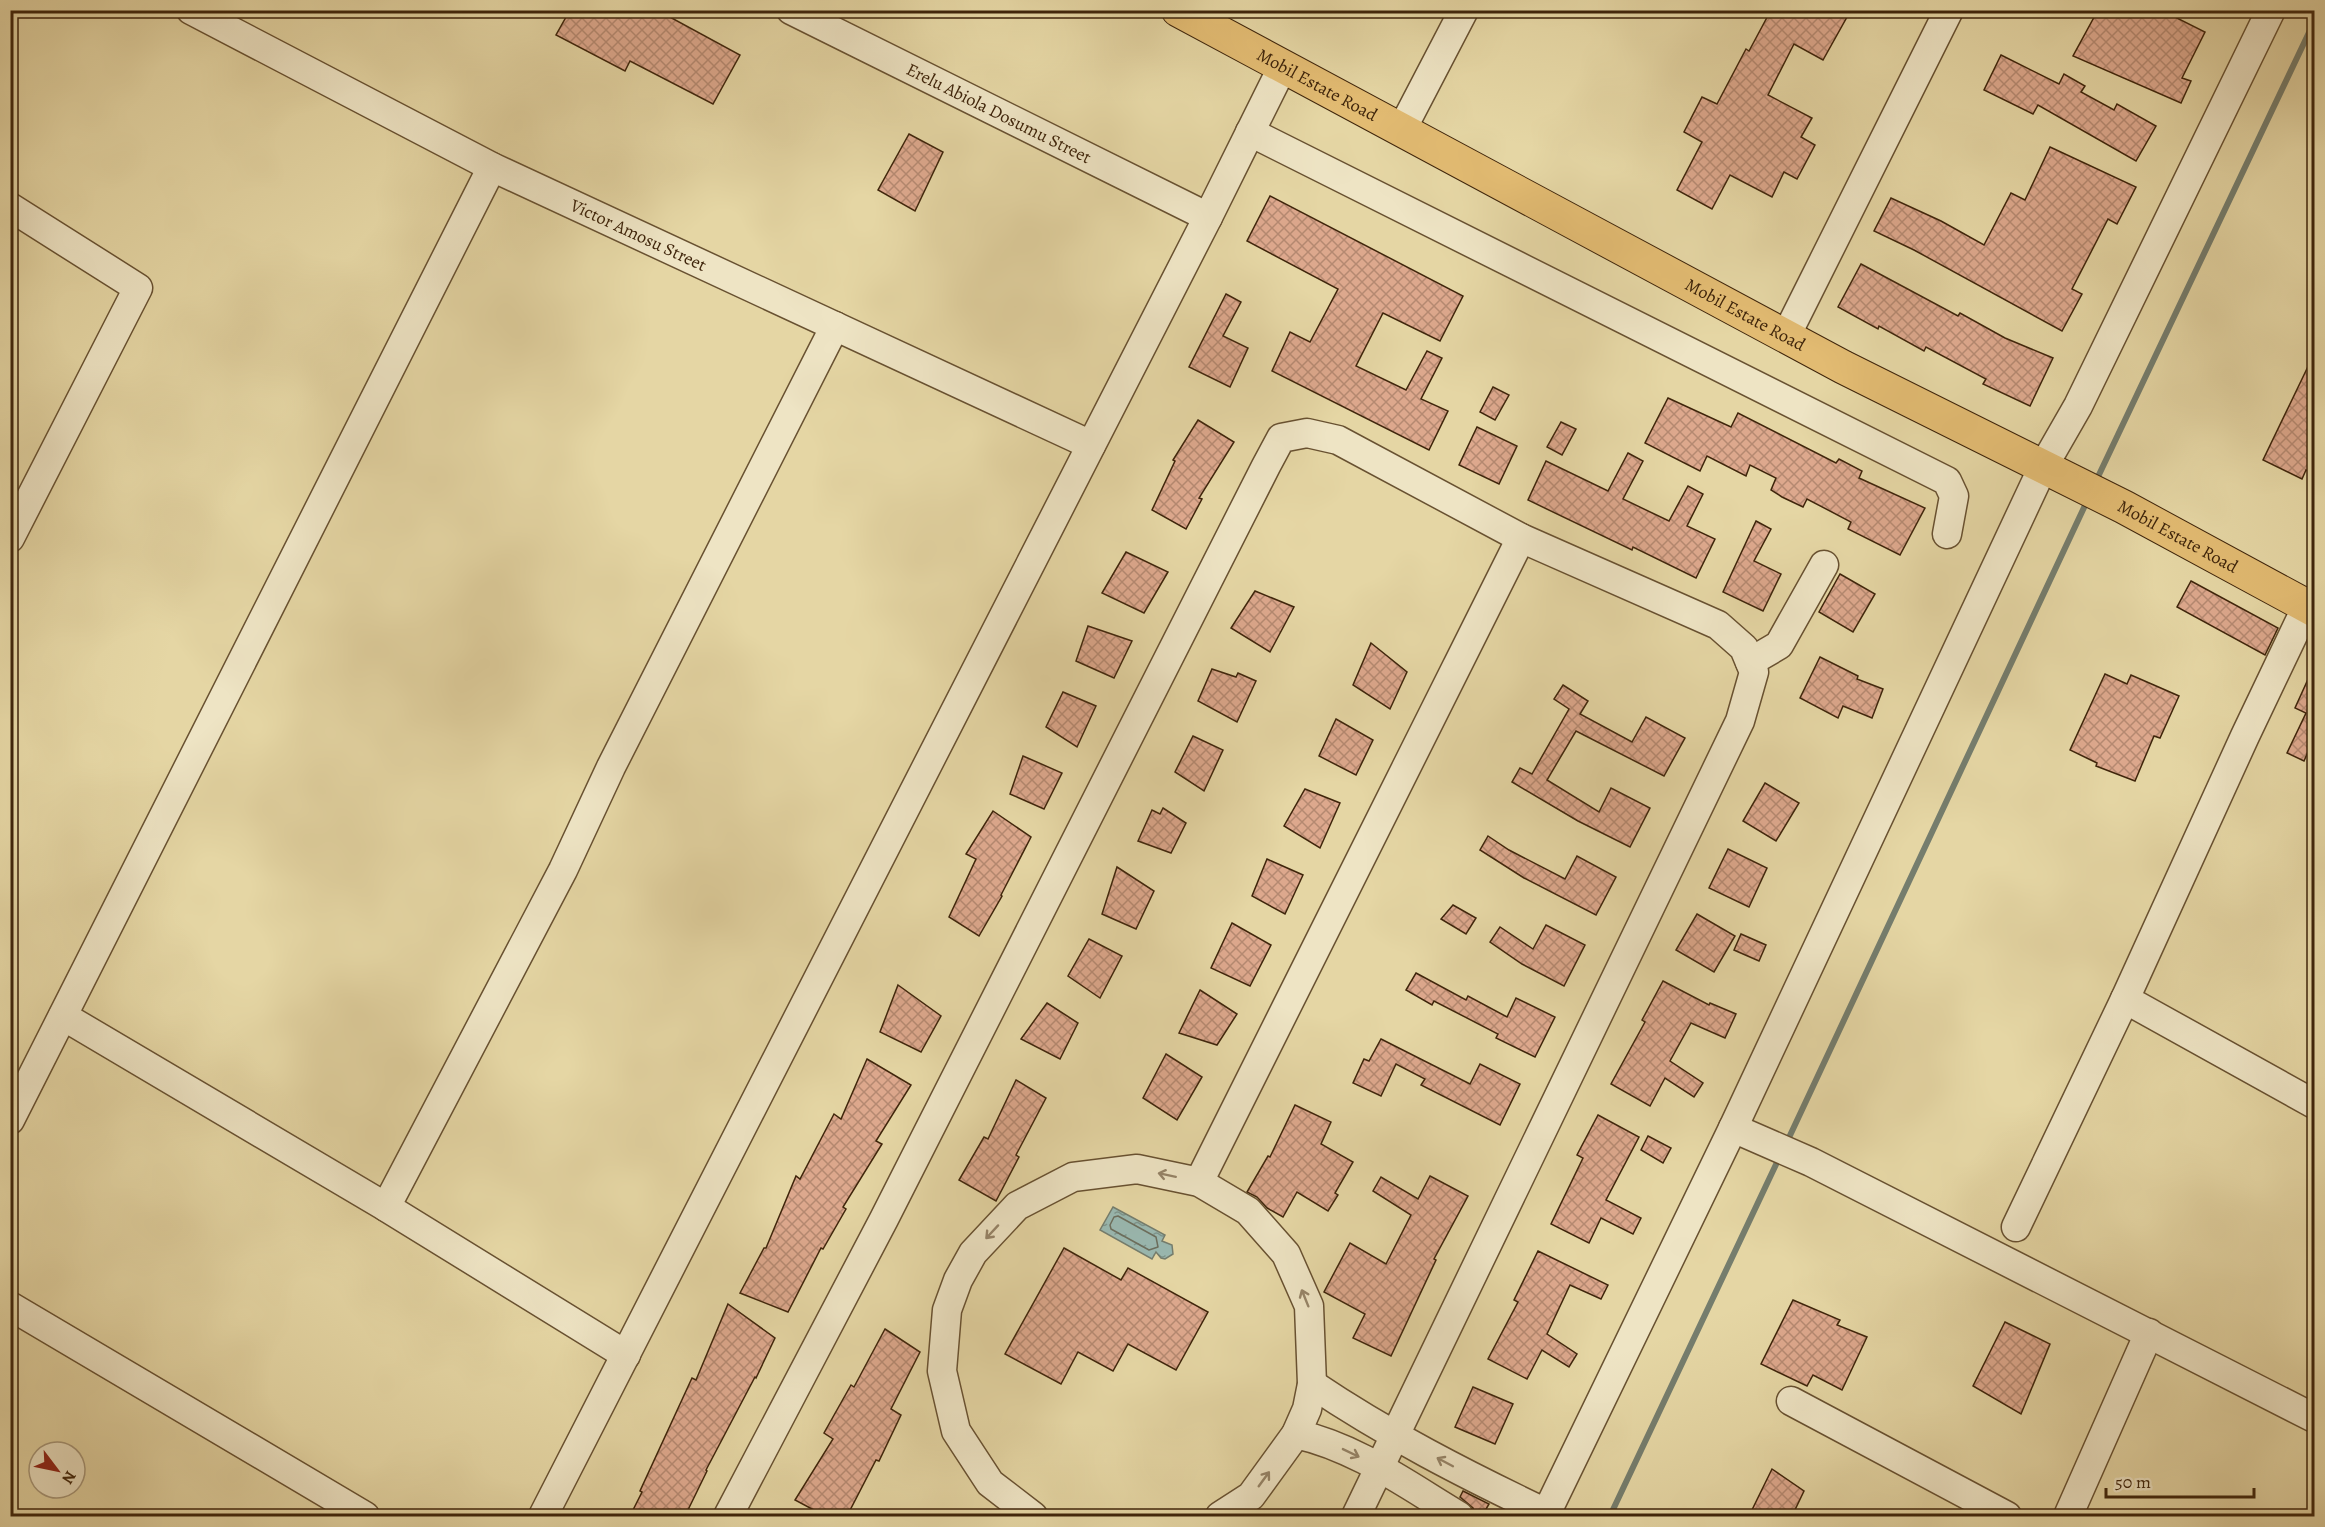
<svg xmlns="http://www.w3.org/2000/svg" width="2325" height="1527" font-family="Alegreya,serif">
<style>
.water{fill:url(#water-ripples);stroke:#757d6d;stroke-width:1.5}
.lines{fill:none;stroke-linecap:round;stroke-linejoin:round}
.shore{stroke:#6c6e5d;stroke-width:1.5}
.stream{stroke:#757d6d;stroke-width:6}
.building{fill:url(#building-cross-hatch);stroke:#3f250b;stroke-width:1.5}
.minor-casing{stroke:#685131;stroke-width:31}
.major-casing{stroke:#3f250b;stroke-width:35}
.minor{stroke:#eee4c4;stroke-width:28}
.major{stroke:#e2bb72;stroke-width:33}
.oneway{stroke:#968468}
.labels{text-anchor:middle;dominant-baseline:central;stroke-width:4.5;stroke-linejoin:round;paint-order:stroke}
.street-label{font-size:18px;fill:#3f250b;stroke:#eee4c4}
</style>
<defs>
<pattern id="water-ripples" width="26" height="14" patternUnits="userSpaceOnUse" patternTransform="scale(1.5)"><rect width="26" height="14" fill="#99b7af"/><path d="M2 4q2-2 4 0t4 0M15 11q2-2 4 0t4 0" fill="none" stroke="#7e958d"/></pattern>
<pattern id="building-cross-hatch" width="8" height="8" patternUnits="userSpaceOnUse" patternTransform="scale(1.5)"><rect width="8" height="8" fill="#dda88d"/><path d="M0 0l8 8M0 8l8-8" fill="none" stroke="#b58971"/></pattern>
</defs>
<rect width="100%" height="100%" fill="#e5d6a4"/>
<filter id="stains"><feTurbulence type="fractalNoise" baseFrequency=".00333" numOctaves="4"/><feColorMatrix values="0 0 0 0 .2 0 0 0 0 .09 0 0 0 0 .02 0 0 0 .5 -.17"/></filter>
<radialGradient id="worn" r=".72"><stop offset=".6" stop-color="#630" stop-opacity="0"/><stop offset="1" stop-color="#630" stop-opacity=".3"/></radialGradient>
<!-- water -->
<path class="water" d="M1113 1207 1165 1235 1162 1241 1172 1245 1173 1254 1165 1259 1161 1258 1156 1252 1152 1259 1100 1230Z"/>
<g class="lines">
<!-- shore -->
<path class="shore" d="M1118 1216 1156 1237 1158 1247 1149 1250 1111 1229 1110 1225 1114 1217Z"/>
<!-- stream -->
<g class="stream">
<path d="M2096 481 2314 22"/>
<path d="M1786 1144 2088 499"/>
<path d="M1610 1516 1780 1156"/>
</g>
</g>
<!-- building -->
<g class="building">
<path d="M570 10H657L740 55 713 104 630 61 625 71 556 35Z"/>
<path d="M1771 10H1835L1847 17 1823 60 1794 44 1768 95 1812 118 1801 137 1815 145 1797 179 1784 172 1772 197 1730 175 1712 209 1677 190 1702 142 1684 132 1702 97 1717 104 1746 49 1749 51Z"/>
<path d="M2098 10H2161L2205 32 2182 78 2191 81 2181 103 2073 56Z"/>
<path d="M2001 55 2059 84 2064 74 2085 86 2081 92 2114 110 2117 104 2156 126 2136 161 2038 105 2033 114 1984 90Z"/>
<path d="M909 134 943 152 915 211 878 190Z"/>
<path d="M2050 147 2136 187 2117 224 2108 219 2072 289 2082 294 2062 331 1914 250 1874 231 1891 198 1941 221 1984 245 2011 193 2025 200Z"/>
<path d="M1270 196 1463 296 1440 341 1383 313 1356 366 1406 390 1427 351 1442 358 1421 399 1448 411 1429 450 1272 371 1290 332 1310 342 1338 289 1247 241Z"/>
<path d="M1861 264 1958 316 1960 313 2005 338 2053 358 2030 406 1983 384 1986 379 1926 347 1924 351 1879 326 1878 329 1838 307Z"/>
<path d="M1226 294 1241 302 1223 336 1248 348 1230 387 1189 367Z"/>
<path d="M2314 354V474L2306 470 2302 479 2263 460Z"/>
<path d="M1493 387 1509 395 1495 420 1480 412Z"/>
<path d="M1668 398 1731 427 1738 413 1836 463 1839 459 1862 471 1859 478 1925 508 1900 555 1848 529 1851 522 1807 499 1803 507 1782 497 1771 490 1776 478 1750 465 1746 476 1707 456 1700 471 1645 443Z"/>
<path d="M1198 420 1234 442 1199 498 1202 499 1186 529 1152 510 1175 461 1173 460Z"/>
<path d="M1561 422 1576 429 1562 455 1547 447Z"/>
<path d="M1477 427 1517 446 1499 484 1459 465Z"/>
<path d="M1628 453 1643 461 1623 499 1669 521 1688 486 1703 494 1687 526 1715 539 1696 578 1633 547 1632 550 1528 500 1546 461 1608 491Z"/>
<path d="M1756 521 1771 529 1754 561 1781 574 1763 611 1723 592Z"/>
<path d="M1126 552 1168 572 1144 613 1102 593Z"/>
<path d="M1840 574 1875 594 1853 632 1819 612Z"/>
<path d="M2191 581 2278 628 2265 655 2177 607Z"/>
<path d="M1255 591 1294 607 1270 652 1231 628Z"/>
<path d="M1088 626 1132 641 1114 678 1076 661Z"/>
<path d="M1371 643 1407 672 1390 709 1353 685Z"/>
<path d="M1820 657 1858 676 1857 679 1883 689 1872 718 1843 706 1838 718 1800 698Z"/>
<path d="M2314 666V738L2304 761 2287 753 2306 713 2295 708Z"/>
<path d="M1212 669 1236 677 1238 673 1256 681 1237 722 1198 701Z"/>
<path d="M2105 674 2127 684 2131 675 2179 696 2160 738 2154 736 2135 781 2096 766 2097 763 2070 750Z"/>
<path d="M1563 685 1588 701 1580 714 1632 742 1646 717 1685 738 1664 776 1576 731 1547 780 1599 812 1611 788 1650 808 1630 847 1578 821 1512 782 1520 768 1532 774 1569 709 1554 699Z"/>
<path d="M1063 692 1096 706 1077 747 1046 727Z"/>
<path d="M1336 719 1373 740 1356 775 1319 756Z"/>
<path d="M1193 736 1223 750 1204 791 1175 772Z"/>
<path d="M1023 756 1062 773 1044 809 1010 794Z"/>
<path d="M1765 783 1799 803 1776 841 1743 821Z"/>
<path d="M1305 789 1340 803 1320 848 1284 826Z"/>
<path d="M1163 808 1186 823 1171 853 1138 841 1152 810 1160 814Z"/>
<path d="M993 811 1031 837 1001 895 1002 896 979 936 949 917 976 859 966 854Z"/>
<path d="M1488 836 1509 850 1565 879 1577 856 1616 877 1596 915 1524 878 1480 850Z"/>
<path d="M1728 849 1767 868 1749 907 1709 888Z"/>
<path d="M1267 859 1303 875 1285 914 1252 896Z"/>
<path d="M1117 867 1154 891 1136 929 1102 914Z"/>
<path d="M1453 905 1476 918 1466 934 1441 919Z"/>
<path d="M1697 914 1735 936 1714 972 1676 950Z"/>
<path d="M1232 923 1271 945 1250 986 1211 968Z"/>
<path d="M1546 925 1585 945 1564 986 1522 964 1490 942 1500 927 1533 949Z"/>
<path d="M1741 934 1766 945 1759 961 1734 950Z"/>
<path d="M1089 939 1122 956 1100 998 1068 976Z"/>
<path d="M1416 973 1466 1000 1468 996 1507 1017 1516 998 1555 1017 1535 1057 1496 1038 1498 1034 1434 1001 1432 1005 1406 990Z"/>
<path d="M1663 981 1709 1005 1710 1003 1736 1014 1725 1038 1691 1023 1670 1061 1703 1083 1694 1097 1665 1078 1650 1106 1611 1084 1645 1022 1642 1020Z"/>
<path d="M898 985 941 1016 921 1052 880 1032Z"/>
<path d="M1200 990 1237 1014 1217 1045 1179 1033Z"/>
<path d="M1047 1003 1078 1023 1060 1059 1021 1039Z"/>
<path d="M1381 1039 1470 1084 1480 1064 1520 1084 1500 1125 1421 1085 1425 1079 1396 1064 1381 1096 1353 1083 1364 1059 1369 1061Z"/>
<path d="M1166 1054 1202 1077 1177 1120 1143 1098Z"/>
<path d="M867 1059 911 1085 876 1141 882 1144 843 1207 846 1209 823 1249 821 1248 788 1312 740 1293 764 1248H766L796 1176 800 1179 834 1114 841 1119Z"/>
<path d="M1016 1080 1046 1098 1016 1155 1019 1157 996 1201 959 1180 984 1137 988 1139Z"/>
<path d="M1295 1105 1331 1122 1321 1144 1353 1162 1335 1193 1338 1195 1328 1211 1297 1192 1283 1217 1267 1208 1257 1197 1247 1192 1268 1156 1270 1157Z"/>
<path d="M1598 1115 1639 1137 1606 1200 1641 1218 1633 1234 1601 1218 1589 1243 1551 1224 1583 1158 1577 1155Z"/>
<path d="M1648 1136 1671 1148 1663 1163 1641 1150Z"/>
<path d="M1430 1176 1468 1196 1434 1259 1436 1260 1391 1356 1353 1338 1365 1314 1324 1292 1350 1243 1386 1264 1411 1215 1373 1191 1381 1177 1418 1199Z"/>
<path d="M1064 1248 1121 1280 1128 1268 1208 1312 1176 1370 1128 1344 1113 1371 1078 1352 1061 1384 1005 1354Z"/>
<path d="M1538 1251 1608 1285 1601 1299 1570 1285 1547 1334 1577 1354 1569 1367 1542 1350 1527 1379 1488 1359 1518 1302 1514 1300Z"/>
<path d="M1793 1300 1840 1320 1837 1325 1867 1337 1842 1390 1813 1375 1807 1386 1761 1364Z"/>
<path d="M728 1304 775 1338 756 1378 755 1377 706 1470 707 1471 685 1516H630L642 1492 640 1491 692 1378 696 1380Z"/>
<path d="M2005 1322 2050 1344 2021 1414 1973 1386Z"/>
<path d="M885 1329 920 1352 891 1409 901 1415 879 1461 876 1460 847 1516H825L795 1500 833 1439 824 1433 851 1385 854 1387Z"/>
<path d="M1473 1387 1513 1404 1495 1444 1455 1427Z"/>
<path d="M1772 1469 1804 1491 1792 1516H1749Z"/>
<path d="M1463 1491 1489 1504 1482 1516H1475L1473 1508 1460 1497Z"/>
</g>
<g class="lines">
<!-- minor casing -->
<g class="minor-casing">
<g id="minor">
<path id="s1" d="M191 10 492 167 1091 445"/>
<path id="s2" d="M791 10 1208 217"/>
<path d="M1401 131 1464 10"/>
<path d="M1250 132 1947 481 1954 496 1947 534"/>
<path d="M10 207 138 288 10 538"/>
<path d="M1786 336 1949 10"/>
<path d="M2307 606 2245 736 2125 999 2314 1104"/>
<path d="M1750 662 1779 645 1824 565"/>
<path d="M63 1016 386 1207"/>
<path d="M10 1120 492 167"/>
<path d="M1733 1128 1811 1162 2314 1418"/>
<path d="M1199 1182 1521 538"/>
<path d="M2016 1227 2125 999"/>
<path d="M10 1306 365 1516"/>
<path d="M626 1355 386 1207 563 870 611 767 835 326"/>
<path d="M1312 1384C1386 1434 1466 1475 1546 1513"/>
<path d="M1791 1401 2007 1516"/>
<path d="M1296 1434C1356 1447 1407 1485 1459 1516"/>
<path d="M543 1516 1208 217 1283 66"/>
<path d="M728 1516 884 1219 1266 466 1281 438 1307 433 1338 440 1521 538 1718 625 1744 648 1754 672 1740 721 1356 1516"/>
<path d="M1033 1516 990 1483 956 1431 942 1371 947 1310 958 1280 973 1253 1017 1206 1073 1177 1137 1169 1199 1182 1248 1211 1286 1254 1309 1306 1312 1384 1307 1409 1296 1434 1251 1496 1220 1516"/>
<path d="M1545 1516 1733 1128 2043 467 2078 406 2271 10"/>
<path d="M2068 1516 2149 1333"/>
</g>
</g>
<!-- major casing -->
<g class="major-casing">
<g id="major">
<path id="s3" d="M1178 10 1843 367 2124 507 2314 610"/>
</g>
</g>
<!-- minor -->
<use href="#minor" class="minor"/>
<!-- major -->
<use href="#major" class="major"/>
</g>
<!-- one-way arrows -->
<defs><path id="oneway-shaft" d="M-6 0H5M1.5-3L5.5 0L1.5 3" fill="none" stroke-width="1.6" stroke-linecap="round" stroke-linejoin="round" transform="scale(1.5)"/></defs>
<g class="oneway">
<use href="#oneway-shaft" transform="translate(1167 1175) rotate(-168)"/>
<use href="#oneway-shaft" transform="translate(992 1232) rotate(133)"/>
<use href="#oneway-shaft" transform="translate(1305 1298) rotate(-112)"/>
<use href="#oneway-shaft" transform="translate(1351 1453) rotate(26)"/>
<use href="#oneway-shaft" transform="translate(1445 1462) rotate(-152)"/>
<use href="#oneway-shaft" transform="translate(1264 1479) rotate(-54)"/>
</g>
<g class="labels">
<!-- street labels -->
<g class="street-label">
<text stroke="none"><textPath href="#s3" startOffset="158">Mobil Estate Road</textPath></text>
<text stroke="none"><textPath href="#s2" startOffset="232">Erelu Abiola Dosumu Street</textPath></text>
<text stroke="none"><textPath href="#s1" startOffset="501">Victor Amosu Street</textPath></text>
<text stroke="none"><textPath href="#s3" startOffset="644">Mobil Estate Road</textPath></text>
<text stroke="none"><textPath href="#s3" startOffset="1130">Mobil Estate Road</textPath></text>
</g>
</g>
<!-- margin -->
<rect width="2325" height="1527" fill="none" stroke="#e5d6a4" stroke-width="36"/>
<rect x="12" y="12" width="2301" height="1503" fill="none" stroke="#3f250b" stroke-width="3"/>
<rect x="18" y="18" width="2289" height="1491" fill="none" stroke="#3f250b" stroke-width="1.5"/>
<!-- north arrow -->
<g transform="translate(57 1470) rotate(122)"><circle r="28" fill="#eee4c4" stroke="#a8987a" stroke-width="1.5"/>
<path d="M0-4.5L10 22L0 15L-10 22Z" fill="#8f2418"/>
<text y="-9" font-size="16" font-weight="bold" text-anchor="middle" fill="#3f250b">N</text>
</g>
<!-- scale -->
<path d="M2106 1488v9h148v-9" fill="none" stroke="#3f250b" stroke-width="3"/>
<text x="2115" y="1488" font-size="18" fill="#3f250b" stroke="#eee4c4" stroke-width="4.5" paint-order="stroke">50 m</text>
<rect width="100%" height="100%" filter="url(#stains)"/>
<rect width="100%" height="100%" fill="url(#worn)"/>
</svg>
